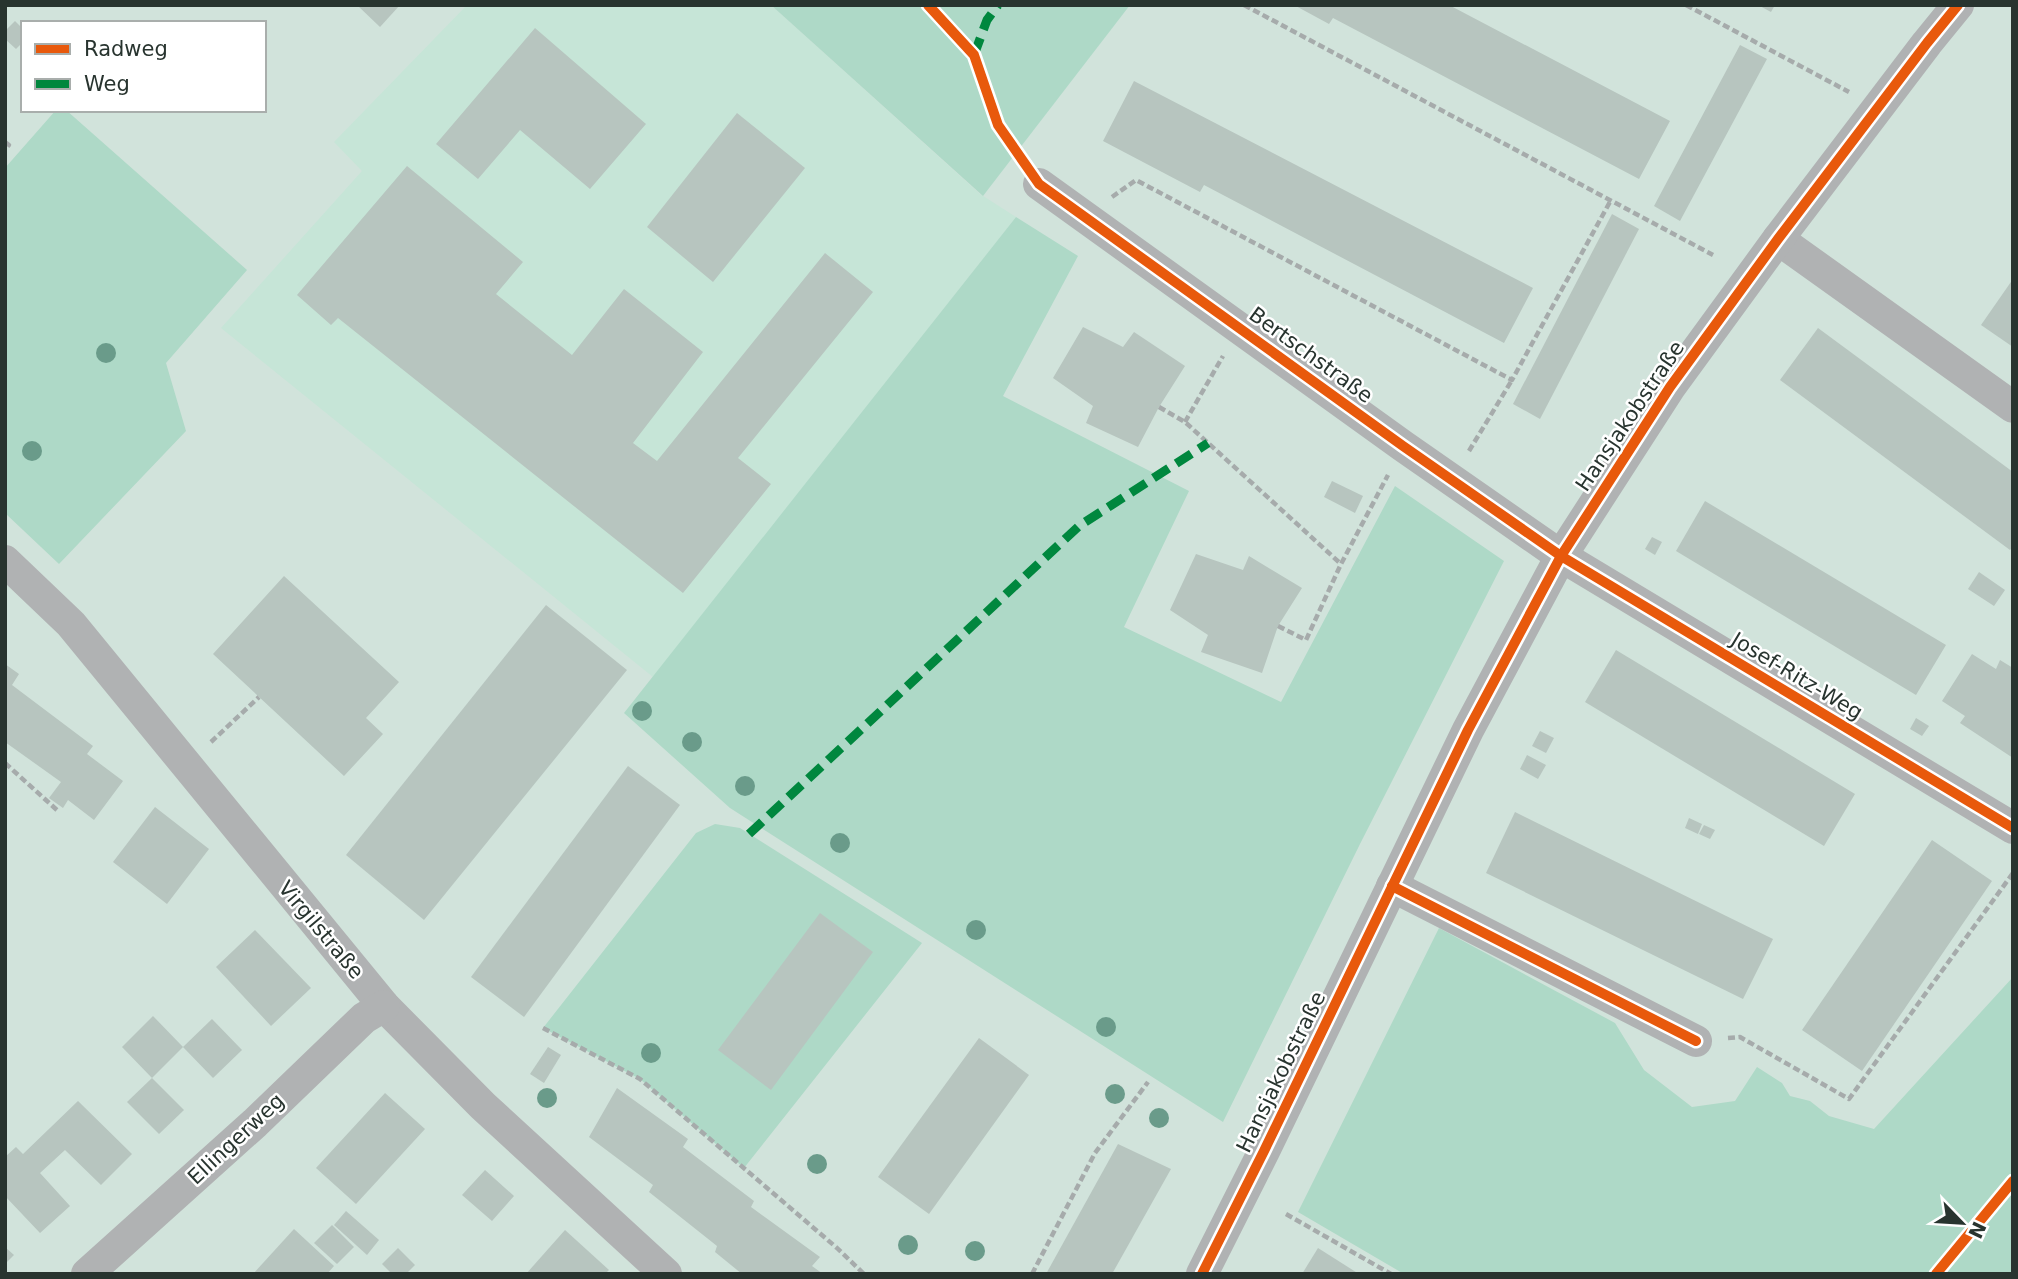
<svg xmlns="http://www.w3.org/2000/svg" width="2018" height="1279" font-family="'DejaVu Sans',sans-serif">
<style>
.built{fill:#c6e5d7}
.green{fill:#aed9c7}
.building{fill:#b7c5bf}
.lines{fill:none;stroke-linecap:round;stroke-linejoin:round}
.path{stroke:#a6abab;stroke-width:4.5;stroke-dasharray:7 3.5;stroke-linecap:butt}
.street{stroke:#b0b2b3;stroke-width:32}
.quiet{stroke:#00873e;stroke-width:9;stroke-dasharray:18 9;stroke-linecap:butt}
.cycleway-casing{stroke:#fff;stroke-width:15}
.cycleway{stroke:#e8590c;stroke-width:10}
.tree{fill:#6a9b8a}
.labels{text-anchor:middle;dominant-baseline:central;stroke-width:5;stroke-linejoin:round;paint-order:stroke}
.street-label{font-size:21px;fill:#28342f;stroke:#fff}
</style>
<rect width="100%" height="100%" fill="#d1e3db"/>
<!-- built -->
<path class="built" d="M467 5H771L980 194 1016 217 653 677 221 328 362 171 334 142Z"/>
<!-- green -->
<g class="green">
<path d="M771 5H1130L983 196Z"/>
<path d="M56 110H66L247 270 166 363 186 431 59 564 5 513V168Z"/>
<path d="M1016 217 1078 256 1003 396 1189 491 1124 627 1281 702 1395 486 1504 561 1360 844 1223 1122 730 808 624 713Z"/>
<path d="M715 824 740 828 922 943 744 1168 640 1079 543 1028 696 833Z"/>
<path d="M1439 928 1615 1023 1644 1070 1692 1107 1735 1101 1757 1067 1782 1083 1790 1096 1810 1101 1829 1116 1874 1129 2013 977V1269L2009 1274H1404L1298 1212Z"/>
</g>
<!-- building -->
<g class="building">
<path d="M357 5H400L380 27Z"/>
<path d="M1294 5H1449L1670 121 1639 179 1333 18 1329 24Z"/>
<path d="M1758 5H1775L1771 12Z"/>
<path d="M15 21 23 29V42L16 49 5 39V31Z"/>
<path d="M535 28 646 124 590 189 520 130 478 179 436 144Z"/>
<path d="M1740 45 1767 59 1680 221 1654 206Z"/>
<path d="M1134 81 1533 288 1504 343 1204 185 1200 192 1103 141Z"/>
<path d="M737 113 805 168 713 282 647 227Z"/>
<path d="M407 166 523 262 496 294 572 355 624 289 703 352 633 443 657 461 825 253 873 292 738 458 771 484 683 593 338 318 331 325 297 295Z"/>
<path d="M1612 214 1639 229 1540 419 1513 404Z"/>
<path d="M2013 279V347L1981 325Z"/>
<path d="M1083 327 1123 347 1134 332 1185 366 1159 407 1138 447 1086 423 1093 406 1053 378Z"/>
<path d="M1818 328 2013 472V547L2010 550 1780 380Z"/>
<path d="M1332 481 1363 496 1355 513 1324 497Z"/>
<path d="M1705 501 1946 645 1916 695 1676 551Z"/>
<path d="M1652 537 1662 542 1655 555 1645 549Z"/>
<path d="M1196 554 1243 570 1249 556 1302 588 1278 626 1262 673 1201 652 1208 635 1170 610Z"/>
<path d="M1979 572 2005 590 1994 606 1968 589Z"/>
<path d="M284 576 399 682 366 718 383 734 344 776 213 654Z"/>
<path d="M546 605 627 670 424 920 346 855Z"/>
<path d="M1616 650 1855 794 1824 846 1585 702Z"/>
<path d="M1972 654 1996 669 2000 660 2013 668V758L1960 723 1965 716 1942 701Z"/>
<path d="M5 664 19 674 12 685 93 746 87 754 123 781 94 820 68 800 63 808 49 798 61 782 5 742Z"/>
<path d="M1916 718 1929 726 1922 736 1910 729Z"/>
<path d="M1540 731 1554 738 1546 753 1532 746Z"/>
<path d="M1527 755 1546 765 1538 779 1520 769Z"/>
<path d="M628 766 680 805 524 1017 471 977Z"/>
<path d="M155 807 209 849 167 904 113 862Z"/>
<path d="M1515 812 1773 939 1743 999 1486 873Z"/>
<path d="M1689 818 1702 824 1698 834 1685 828Z"/>
<path d="M1704 825 1715 830 1710 839 1699 834Z"/>
<path d="M1932 840 1992 881 1862 1071 1802 1030Z"/>
<path d="M820 913 873 952 771 1090 718 1050Z"/>
<path d="M255 930 311 988 271 1026 216 967Z"/>
<path d="M153 1016 183 1047 152 1078 122 1047Z"/>
<path d="M212 1019 242 1050 213 1078 183 1047Z"/>
<path d="M979 1038 1029 1075 929 1214 878 1177Z"/>
<path d="M548 1047 561 1055 544 1083 530 1074Z"/>
<path d="M152 1078 184 1110 159 1134 127 1102Z"/>
<path d="M617 1088 688 1139 683 1147 754 1201 751 1207 820 1257 812 1266 823 1274H742L715 1252 717 1246 649 1192 653 1185 589 1137Z"/>
<path d="M385 1093 425 1129 356 1204 316 1168Z"/>
<path d="M78 1101 132 1154 101 1185 65 1150 40 1173 70 1206 40 1233 5 1196V1157L16 1147 23 1154Z"/>
<path d="M1118 1144 1171 1169 1112 1274H1046Z"/>
<path d="M485 1170 514 1196 492 1221 462 1195Z"/>
<path d="M346 1211 379 1240 367 1255 334 1225Z"/>
<path d="M332 1225 354 1247 337 1264 314 1243Z"/>
<path d="M294 1229 334 1266 327 1274H253Z"/>
<path d="M565 1230 609 1270 605 1274H526Z"/>
<path d="M5 1247 14 1255 5 1264Z"/>
<path d="M398 1248 415 1265 406 1274H392L382 1264Z"/>
<path d="M1318 1248 1359 1274H1302Z"/>
</g>
<g class="lines">
<!-- path -->
<g class="path">
<path d="M1244 5 1713 255"/>
<path d="M1686 5 1849 92"/>
<path d="M5 142 9 145 5 149"/>
<path d="M1112 197 1136 180 1512 380 1611 200"/>
<path d="M1159 407 1185 422 1341 564"/>
<path d="M1185 422 1223 356"/>
<path d="M1469 451 1512 380"/>
<path d="M1278 626 1306 640 1341 564 1388 475"/>
<path d="M211 742 259 697"/>
<path d="M5 763 58 811"/>
<path d="M543 1028 640 1079 837 1248 864 1274"/>
<path d="M1728 1038 1740 1037 1849 1099 2013 873"/>
<path d="M1286 1214 1391 1274"/>
<path d="M1032 1274 1095 1153 1148 1082"/>
</g>
<!-- street -->
<g class="street">
<path d="M1039 184 1403 446 1561 556 2013 828"/>
<path d="M1778 239 2013 407"/>
<path d="M5 561 71 624 384 1006 483 1106 666 1274"/>
<path d="M1392 886 1696 1041"/>
<path d="M87 1274 255 1123 364 1018 384 1006"/>
<path d="M1202 1274 1264 1151 1468 730 1561 556 1670 387 1778 239 1927 43 1958 5"/>
</g>
<!-- quiet -->
<g class="quiet">
<path d="M974 55 987 20 998 5"/>
<path d="M749 834 1079 526 1208 443"/>
</g>
<!-- cycleway casing -->
<g class="cycleway-casing">
<g id="cycleway">
<path d="M928 5 974 55 998 125 1039 184 1403 446 1561 556 2013 828"/>
<path d="M1392 886 1696 1041"/>
<path d="M1202 1274 1264 1151 1468 730 1561 556 1670 387 1778 239 1927 43 1958 5"/>
<path d="M1936 1274 2013 1181"/>
</g>
</g>
<!-- cycleway -->
<use href="#cycleway" class="cycleway"/>
</g>
<!-- trees -->
<g class="tree">
<circle cx="106" cy="353" r="10"/>
<circle cx="32" cy="451" r="10"/>
<circle cx="642" cy="711" r="10"/>
<circle cx="692" cy="742" r="10"/>
<circle cx="745" cy="786" r="10"/>
<circle cx="840" cy="843" r="10"/>
<circle cx="976" cy="930" r="10"/>
<circle cx="1106" cy="1027" r="10"/>
<circle cx="651" cy="1053" r="10"/>
<circle cx="1115" cy="1094" r="10"/>
<circle cx="547" cy="1098" r="10"/>
<circle cx="1159" cy="1118" r="10"/>
<circle cx="817" cy="1164" r="10"/>
<circle cx="908" cy="1245" r="10"/>
<circle cx="975" cy="1251" r="10"/>
</g>
<g class="labels">
<!-- street labels -->
<g class="street-label">
<text transform="translate(1311 355) rotate(36)">Bertschstraße</text>
<text transform="translate(1630 416) rotate(-56)">Hansjakobstraße</text>
<text transform="translate(1797 676) rotate(31)">Josef-Ritz-Weg</text>
<text transform="translate(321 930) rotate(50)">Virgilstraße</text>
<text transform="translate(1281 1072) rotate(-64)">Hansjakobstraße</text>
<text transform="translate(236 1139) rotate(-43)">Ellingerweg</text>
</g>
</g>
<!-- border -->
<rect width="2018" height="1279" fill="none" stroke="#28342f" stroke-width="14"/>
<!-- legend -->
<rect x="21" y="21" width="245" height="91" fill="#ffffff" stroke="#a9aeac" stroke-width="2"/>
<rect x="35" y="44" width="35" height="10" fill="#e8590c" stroke="#a9aeac" stroke-width="2"/>
<text x="84" y="56" font-size="21" fill="#28342f">Radweg</text>
<rect x="35" y="79" width="35" height="10" fill="#00873e" stroke="#a9aeac" stroke-width="2"/>
<text x="84" y="91" font-size="21" fill="#28342f">Weg</text>
<!-- north arrow -->
<g transform="translate(1962 1223) rotate(115)" stroke="#ffffff" stroke-width="5" paint-order="stroke">
<path d="M0-5L12 26L0 18L-12 26Z" fill="#28342f"/>
<text y="-10" font-size="19" font-weight="bold" text-anchor="middle" fill="#28342f">N</text>
</g>
</svg>
